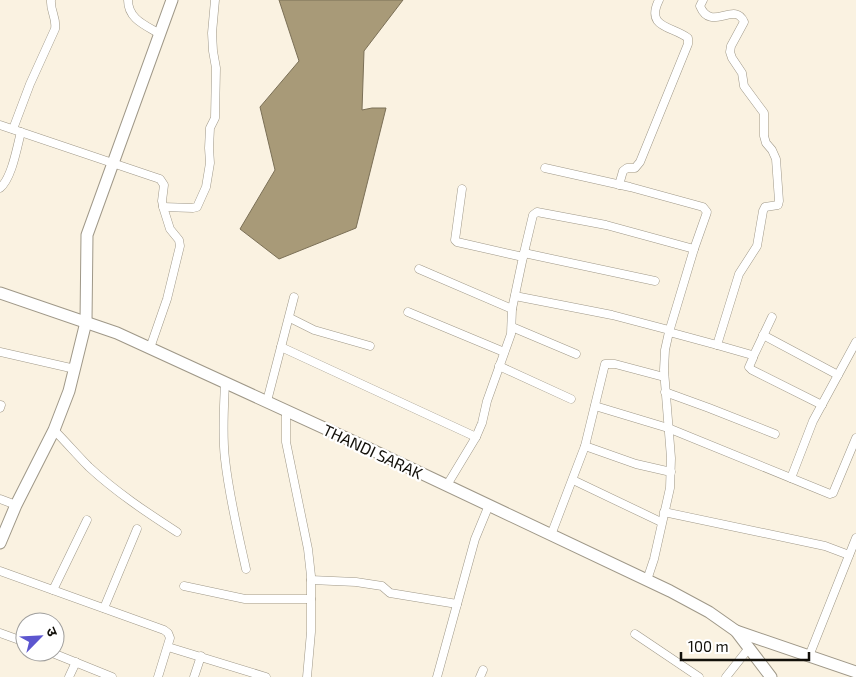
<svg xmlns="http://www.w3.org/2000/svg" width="856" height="677" font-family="'Exo 2','Noto Sans Devanagari',sans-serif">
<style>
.water{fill:#a89a78;stroke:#7b7057}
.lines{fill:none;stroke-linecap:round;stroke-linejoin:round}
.street-casing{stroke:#9f9888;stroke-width:9}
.secondary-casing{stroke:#9f9888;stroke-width:13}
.street{stroke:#fff;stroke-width:8}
.secondary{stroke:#fff;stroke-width:11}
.labels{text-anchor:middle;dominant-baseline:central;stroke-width:4.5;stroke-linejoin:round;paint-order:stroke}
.street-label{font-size:16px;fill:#110f09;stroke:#fff}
</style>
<rect width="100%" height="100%" fill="#faf2e1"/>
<!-- water -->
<path class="water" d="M279 0H403L364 51 362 110 372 108H386L356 228 279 259 240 229 275 170 260 107 299 61Z"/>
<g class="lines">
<!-- street casing -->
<g class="street-casing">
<g id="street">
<path d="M128 0C128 19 145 25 160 34"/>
<path d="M0 125 151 176 160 179 164 185 162 201 164 210 170 229 179 240 180 246 167 299 150 348"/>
<path d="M13 129 30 84 55 29C57 18 50 11 51 0"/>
<path d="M545 168 630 187 703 207 707 212 706 215 694 249"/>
<path d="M619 185 623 171 627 168H635L640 162 688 44V38C672 26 645 28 659 0"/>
<path d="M0 188C12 178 17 147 21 132"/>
<path d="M163 207 193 208 197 207 206 187 210 163 209 148 210 128 215 118 216 68 213 51 212 33 215 0"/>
<path d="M524 253 655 281"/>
<path d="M523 257 533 215 537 212 606 225 694 249 669 332 665 350 664 370 671 458 670 488 654 559 647 580"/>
<path d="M419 269 512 309"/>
<path d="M515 296 612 315 669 330"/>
<path d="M408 312 504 352"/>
<path d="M290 318 314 330 370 346"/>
<path d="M512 327 576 354"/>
<path d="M669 332 717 345 739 274 757 246 763 211 765 207 778 205 779 201 776 159 772 150 766 143 764 136V113L744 86 742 73 732 58 730 52 731 46 744 22C735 0 711 33 700 6L703 0"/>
<path d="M763 335 838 375"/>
<path d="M717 345 752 355 753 358 749 367 752 370 822 405"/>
<path d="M281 347 476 437"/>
<path d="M0 352 75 369"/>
<path d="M753 357 772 317"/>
<path d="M499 366 571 399"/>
<path d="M225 382C224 408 222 434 225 459 229 496 238 533 246 569"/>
<path d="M665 392 709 408 775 434"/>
<path d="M267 401 294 297"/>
<path d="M595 406 668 428 830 494 833 493 856 438"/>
<path d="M0 408 1 405"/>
<path d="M286 410V442L308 549 311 576V632L307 677"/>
<path d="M54 430C66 442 77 455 89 467 116 492 146 512 177 532"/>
<path d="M585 446 636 464 671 472"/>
<path d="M791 478 813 421 856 342"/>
<path d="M573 480 661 522"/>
<path d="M447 485 476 437 482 423 487 401 511 334 512 309 523 257 457 242 455 240 462 189"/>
<path d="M0 499 16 505"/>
<path d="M664 512 825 546 849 555"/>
<path d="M551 535 585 446 605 364H615L664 377"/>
<path d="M0 571 164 630 168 633 170 638 158 677"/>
<path d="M311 580 356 582 382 586 390 593 457 604"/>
<path d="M184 586 245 599H311"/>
<path d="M53 590 87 520"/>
<path d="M104 608 137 529"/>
<path d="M0 633 25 642"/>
<path d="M635 634 699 677"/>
<path d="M168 647 266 677"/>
<path d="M50 652 112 677"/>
<path d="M809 656 856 538"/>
<path d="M69 677 76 662"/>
<path d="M194 677 201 656"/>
<path d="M437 677 475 539 489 505"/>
<path d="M480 677 483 670"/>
<path d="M726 677 749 648"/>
</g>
</g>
<!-- secondary casing -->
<g class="secondary-casing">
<g id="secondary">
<path d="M0 293 117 333 372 450 670 591 709 612 736 631 771 677"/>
<path d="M0 543 16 505 54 430 69 391 86 322 87 235 172 0"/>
<path d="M736 631 856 672"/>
</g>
</g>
<!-- street -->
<use href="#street" class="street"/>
<!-- secondary -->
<use href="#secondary" class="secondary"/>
</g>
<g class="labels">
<!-- street labels -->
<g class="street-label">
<text transform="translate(373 451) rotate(25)">THANDI SARAK</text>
</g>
</g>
<!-- north arrow -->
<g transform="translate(40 637) rotate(66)"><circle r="24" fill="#ffffff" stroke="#a09f9d"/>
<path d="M0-4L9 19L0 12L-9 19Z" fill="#5c56cf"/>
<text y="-8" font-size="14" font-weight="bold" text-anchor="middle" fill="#110f09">उ</text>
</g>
<!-- scale -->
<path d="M681 652v8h128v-8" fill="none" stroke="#110f09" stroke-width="2.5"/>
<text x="688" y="652" font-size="15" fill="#110f09" stroke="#ffffff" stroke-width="4" paint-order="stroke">100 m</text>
</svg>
